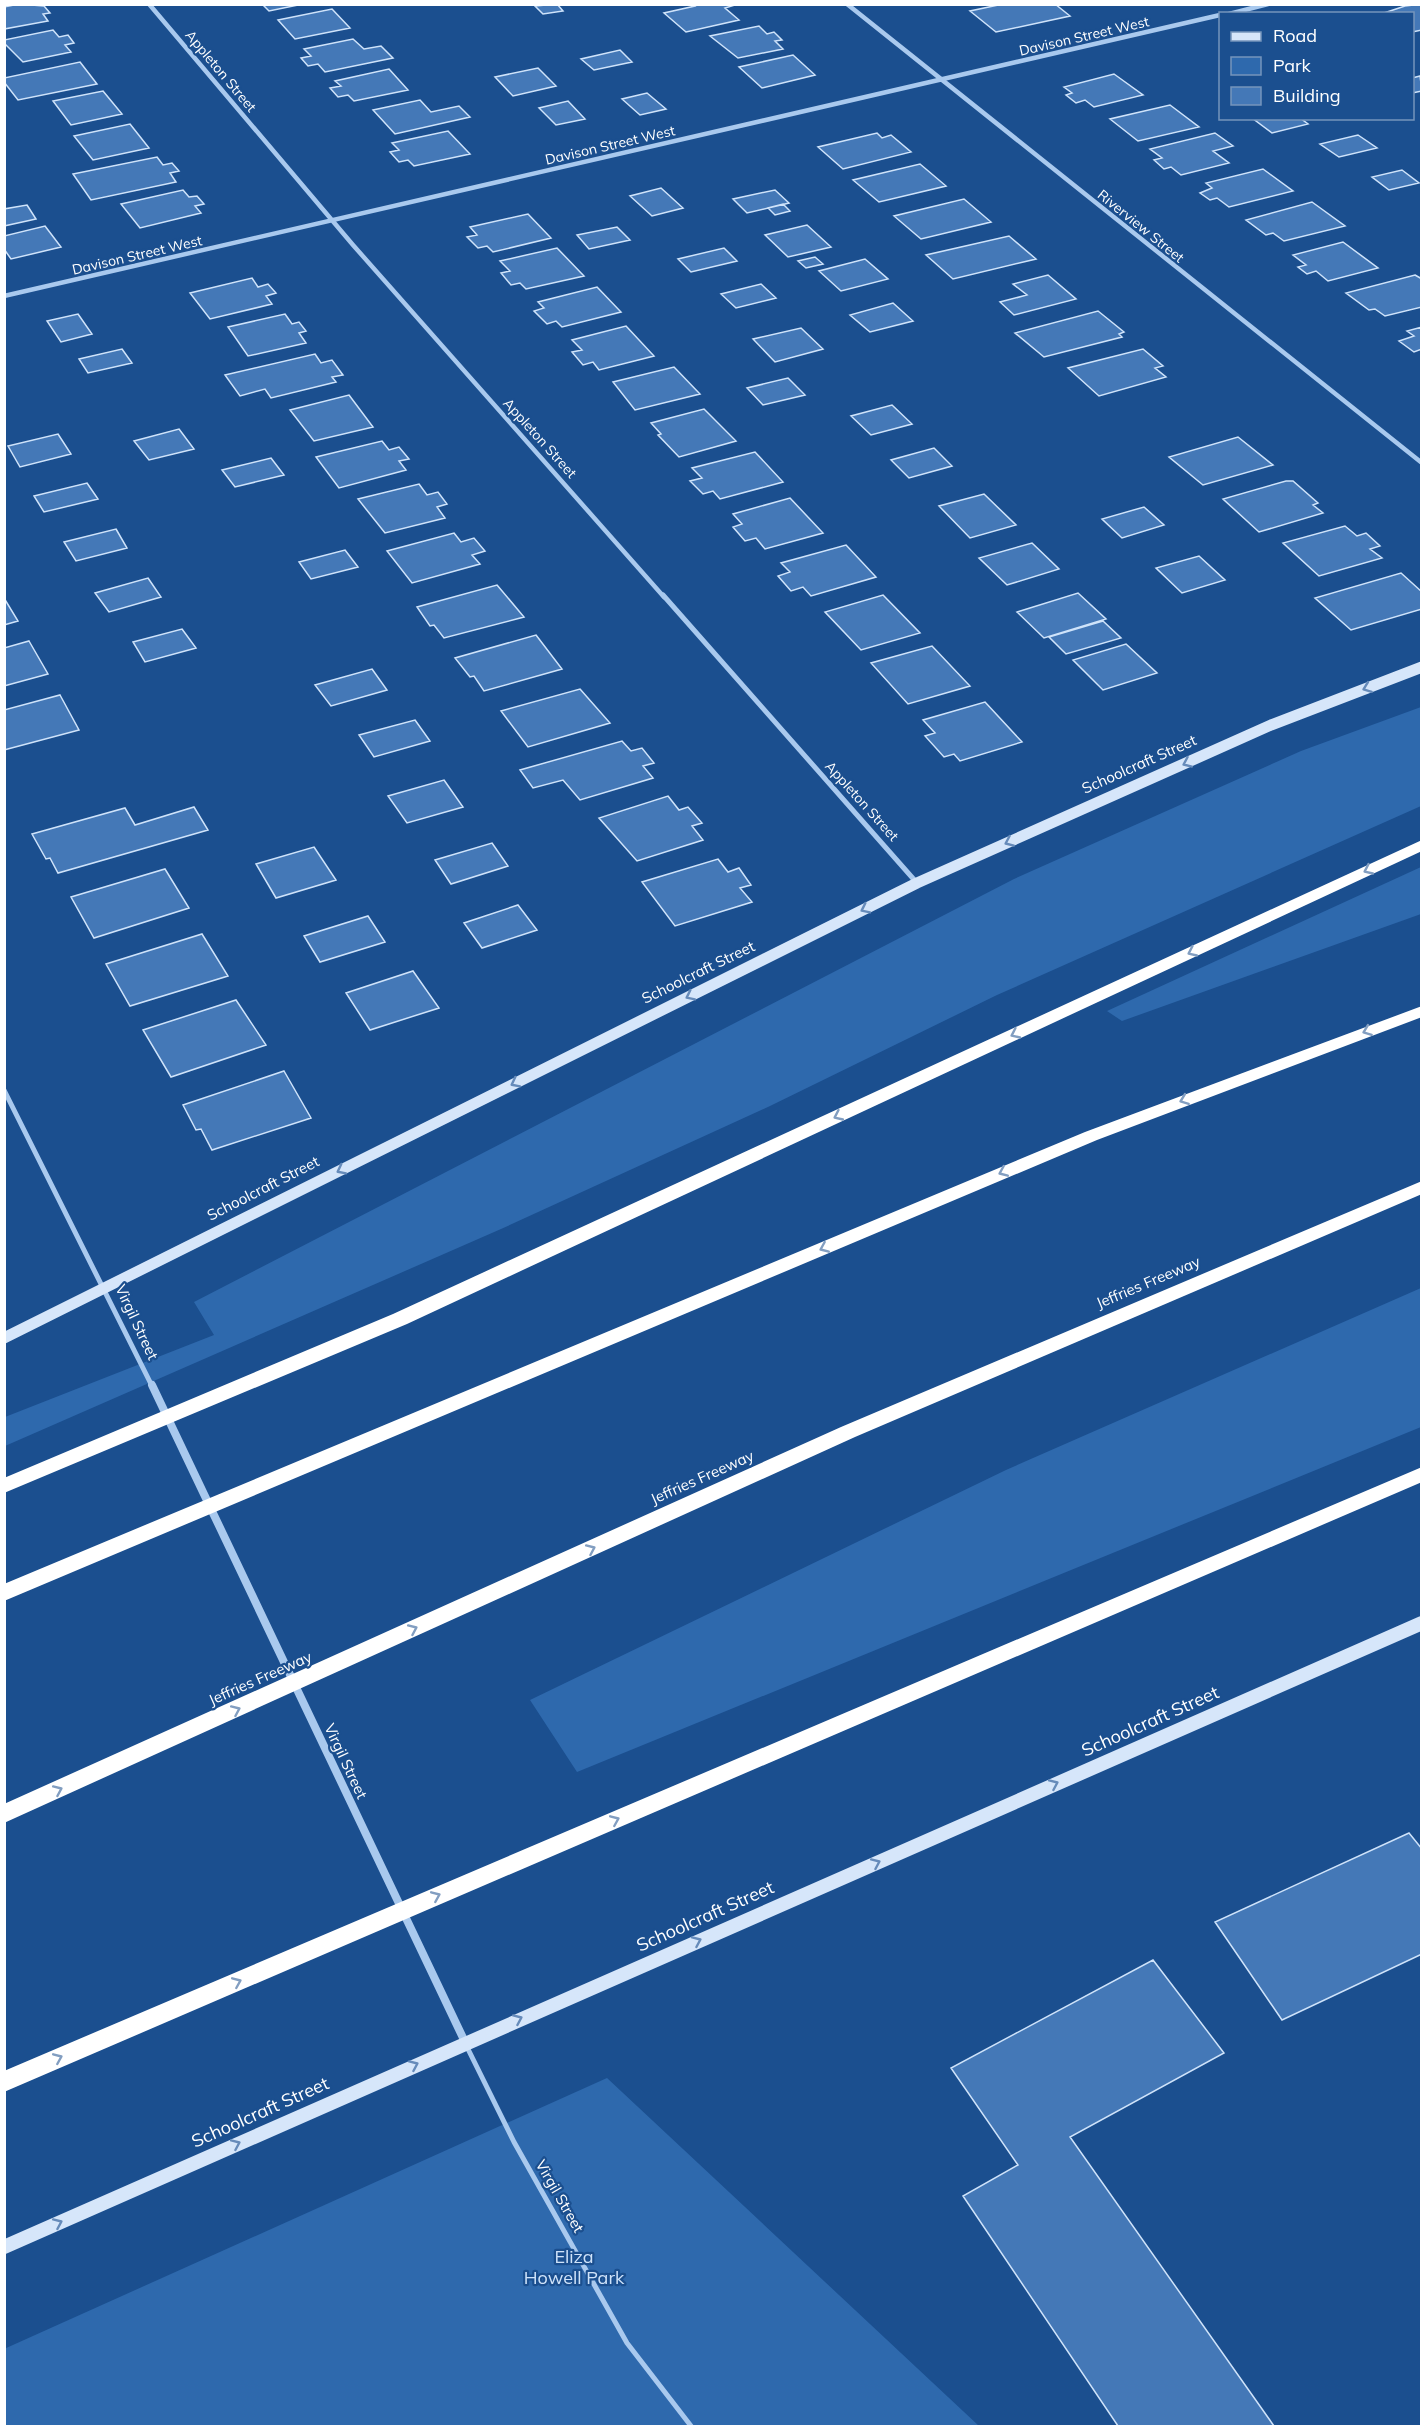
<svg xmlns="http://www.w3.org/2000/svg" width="1426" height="2431" font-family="Mulish,sans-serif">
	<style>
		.green { fill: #2e69ad }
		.building { fill: #4478b7; stroke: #cfe3fa; stroke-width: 1.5 }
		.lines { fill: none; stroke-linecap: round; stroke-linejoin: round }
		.lane { stroke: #a9c9ee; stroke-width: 5 }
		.street-far2 { stroke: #a9c9ee; stroke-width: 4.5 }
		.street-far1 { stroke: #a9c9ee; stroke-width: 5 }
		.street { stroke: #a9c9ee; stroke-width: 8 }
		.secondary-far1 { stroke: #d6e6fa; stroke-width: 11 }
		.secondary { stroke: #d6e6fa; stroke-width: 14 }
		.highway { fill: #fff; fill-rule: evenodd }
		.oneway { stroke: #668bba }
		.oneway2 { stroke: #829ec1 }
		.labels { text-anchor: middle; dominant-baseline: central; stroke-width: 4.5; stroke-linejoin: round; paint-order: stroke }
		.far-street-label { font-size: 14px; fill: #fff; stroke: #1b4f8f }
		.street-label { font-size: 15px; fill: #fff; stroke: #1b4f8f }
		.near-street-label { font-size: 18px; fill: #fff; stroke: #1b4f8f }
		.near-park-label { font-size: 18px; fill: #cfe3fa; stroke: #1b4f8f }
	</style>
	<rect width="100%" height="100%" fill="#1b4f8f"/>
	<path class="green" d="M1421 707V806L997 995 770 1106 501 1229 5 1446V1417L214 1335 194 1302 1014 879 1301 751Z
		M1421 867V914L1122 1021 1107 1011Z
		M1421 1288V1427L577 1772 530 1700 1006 1470Z
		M607 2078 979 2426H5L4 2349Z"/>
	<path class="building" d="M19 4 44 6 50 13 43 14 48 21 4 29V7Z
		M253 4H303L269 11 263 5Z
		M557 4 563 11 543 14 535 6Z
		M693 4H738L725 8 739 20 686 32 664 13 695 6Z
		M1003 4H1055L1070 16 996 32 970 11Z
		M1422 4V30L1412 32V14H1381L1405 6Z
		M332 9 350 28 295 39 278 20Z
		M759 26 767 34 774 32 782 40 775 41 783 49 738 58 710 36Z
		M53 30 59 37 68 35 74 43 65 45 71 52 23 62 4 43V40Z
		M353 39 364 49 381 46 393 58 325 72 318 64 308 66 301 58 311 56 304 49Z
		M620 50 632 62 594 70 581 59Z
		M793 55 815 75 762 88 739 67Z
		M80 62 97 84 18 100 4 82V78Z
		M538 68 556 86 513 96 495 77Z
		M389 69 408 90 354 101 348 95 338 97 330 88 341 86 335 81Z
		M1114 74 1143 95 1094 107 1085 100 1076 103 1066 95 1072 93 1064 87Z
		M1420 76 1422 91 1412 93V78Z
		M103 91 122 114 71 125 53 101Z
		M647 93 666 109 640 115 622 99Z
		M420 100 431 112 459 106 470 117 395 134 373 110Z
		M568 101 585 119 556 125 539 108Z
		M1170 105 1199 127 1138 141 1110 119Z
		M1252 118H1300L1308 124 1272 133Z
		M130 124 149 148 93 160 74 136Z
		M448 131 470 154 414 166 408 160 399 162 390 152 399 150 392 143Z
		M877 133 882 138 891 135 911 152 843 169 818 147Z
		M1215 133 1233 146 1213 151 1229 163 1181 175 1171 167 1164 169 1154 160 1162 158 1150 149Z
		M1358 135 1377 148 1339 157 1320 144Z
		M157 157 163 165 172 163 179 171 170 173 176 182 91 200 73 174Z
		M920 164 946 186 879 202 853 180Z
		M1263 169 1293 191 1229 207 1217 198 1210 200 1200 193 1212 188 1206 183Z
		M1402 170 1419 183 1389 190 1372 177Z
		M661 188 683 208 652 216 630 196Z
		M183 190 189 197 197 196 204 204 195 206 201 213 140 228 121 204Z
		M775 190 789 203 747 213 733 199Z
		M964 199 991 222 921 239 894 216Z
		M1312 202 1345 226 1284 241 1273 233 1266 235 1246 220Z
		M783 204 790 211 775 215 768 208Z
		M27 205 36 219 4 226V209Z
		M528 214 551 238 493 252 487 246 478 248 467 237 477 235 470 227Z
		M807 225 831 247 788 257 765 235Z
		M45 226 61 247 11 259 4 249V236Z
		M617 227 630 240 589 249 577 235Z
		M1009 236 1036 259 953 279 926 255Z
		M1343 242 1378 268 1328 281 1316 271 1307 274 1298 267 1306 265 1293 255Z
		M557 248 584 276 526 289 520 283 511 285 501 273 510 271 500 261Z
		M724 248 737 261 691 272 678 259Z
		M815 257 823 264 806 268 798 261Z
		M865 259 888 279 841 291 819 271Z
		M1048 275 1076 299 1014 315 1000 302 1027 295 1013 284Z
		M1415 275 1422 279V307L1385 316 1375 309 1369 310 1346 293Z
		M252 278 258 287 268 284 276 293 266 296 272 304 210 319 190 293Z
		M761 284 776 298 736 308 721 294Z
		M597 287 621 312 562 327 556 321 547 324 534 311 544 308 538 302Z
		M893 303 913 321 870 332 850 315Z
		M1098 311 1124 332 1119 334 1122 337 1044 357 1015 333Z
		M78 314 92 334 61 342 47 321Z
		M285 314 292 324 299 322 306 331 299 333 306 343 248 356 228 327Z
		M626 326 654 356 599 370 593 362 583 365 572 352 582 350 572 340Z
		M1422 327V349L1414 352 1399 341 1414 336 1407 331Z
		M801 328 823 349 775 362 753 339Z
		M122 349 132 363 88 373 79 359Z
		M1143 349 1163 366 1155 368 1166 377 1099 396 1068 368Z
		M315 354 321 363 332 360 343 375 332 377 336 382 271 398 265 389 240 396 225 375Z
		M674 367 700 394 635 410 613 382Z
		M788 378 805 395 763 405 747 388Z
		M349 395 373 427 314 441 290 410Z
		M892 405 912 424 871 435 851 416Z
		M704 409 736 441 679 457 658 435 661 434 651 423Z
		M179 429 194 449 149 460 134 441Z
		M58 434 71 454 20 467 8 446Z
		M1238 437 1273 465 1203 485 1169 457Z
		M382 441 389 450 399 447 409 459 399 461 406 470 339 488 316 457Z
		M934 448 952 466 909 478 891 460Z
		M755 452 783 482 720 499 713 491 703 494 690 481 702 478 692 468Z
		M271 458 284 475 235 487 222 470Z
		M1286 481H1293L1318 503 1313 505 1323 513 1259 532 1223 499Z
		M87 483 98 499 44 512 34 496Z
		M419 484 427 495 438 492 447 504 437 507 445 518 385 533 358 499Z
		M984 494 1016 525 970 538 939 506Z
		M790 498 823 533 765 549 756 538 745 541 733 527 742 524 733 514Z
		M1144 507 1164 525 1122 538 1102 519Z
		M1345 526 1357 536 1366 533 1380 546 1370 549 1382 558 1319 576 1283 543Z
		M116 529 127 548 76 561 64 542Z
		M454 533 461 542 474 538 485 551 472 555 480 564 412 583 387 551Z
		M1032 543 1059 569 1007 585 979 558Z
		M846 545 876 577 811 596 803 587 791 591 778 576 790 572 781 563Z
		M345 550 358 567 311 579 299 562Z
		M1199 556 1225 580 1182 593 1156 568Z
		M1401 573 1422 592V609L1351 630 1315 598Z
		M148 578 161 597 109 612 95 593Z
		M497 585 524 617 444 638 434 625 430 626 417 607Z
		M1078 593 1106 619 1044 638 1017 612Z
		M883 595 920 633 861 650 825 612Z
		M4 598 18 621 4 625Z
		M1103 621 1121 638 1066 654 1049 637Z
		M182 629 196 648 145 662 133 642Z
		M536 635 562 669 484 691 474 676 470 677 455 658Z
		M29 641 48 674 4 686V648Z
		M1126 644 1157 673 1103 690 1073 660Z
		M932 646 970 686 908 704 871 663Z
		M372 669 387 690 331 706 315 685Z
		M580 689 610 723 528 747 501 711Z
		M60 695 79 730 4 750V710Z
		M985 702 1022 742 960 761 954 754 944 757 925 736 935 733 923 720Z
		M415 720 430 741 374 757 359 735Z
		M622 741 631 751 642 748 654 763 643 766 653 778 580 800 563 780 533 788 520 770Z
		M444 780 463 807 407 823 388 796Z
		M668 796 679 810 688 807 702 823 692 826 703 840 637 861 599 818Z
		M194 807 208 830 58 873 50 858 46 859 32 834 125 808 135 825Z
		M492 843 508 866 451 884 435 860Z
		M314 847 336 880 276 898 256 864Z
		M718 859 728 872 739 868 751 885 740 888 752 902 675 926 642 882Z
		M165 869 189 908 94 938 71 897Z
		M518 905 537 930 482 948 464 923Z
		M368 916 385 942 320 962 304 936Z
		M202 934 228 976 130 1006 106 964Z
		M413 971 439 1008 370 1030 346 993Z
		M236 1000 266 1045 171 1077 143 1030Z
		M284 1071 311 1118 212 1150 201 1129 196 1130 183 1105Z
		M1409 1833 1422 1849V1954L1282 2020 1215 1922Z
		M1153 1960 1224 2053 1070 2137 1274 2426H1118L963 2196 1018 2165 951 2068Z"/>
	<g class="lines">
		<path class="lane" d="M466 2045 514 2142 627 2343 691 2426"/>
		<path class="street-far2" d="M149 4 353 245 664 597
			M847 4 1422 463
			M1229 14 1268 4
			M4 296 1220 15"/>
		<path class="street-far1" d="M663 595 917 883
			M4 1090 152 1386"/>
		<path class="street" d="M152 1385 465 2042"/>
		<path class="secondary-far1" d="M4 1338 917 883 1271 725 1422 667"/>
		<path class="secondary" d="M4 2247 1422 1623"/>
		<path class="highway" d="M1422 840V851L407 1324 4 1493V1478L393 1314Z
			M1422 1006V1017L1097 1140 4 1601V1584L1085 1132Z
			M1422 1181V1194L855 1437 4 1823V1804L841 1427Z
			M1422 1467V1482L4 2092V2071Z"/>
	</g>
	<defs><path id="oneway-chevron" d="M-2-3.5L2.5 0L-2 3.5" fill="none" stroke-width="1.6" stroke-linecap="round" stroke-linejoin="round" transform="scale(1.5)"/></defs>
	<g class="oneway">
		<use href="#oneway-chevron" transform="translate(1367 688) rotate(159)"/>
		<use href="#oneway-chevron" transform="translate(1187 763) rotate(156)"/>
		<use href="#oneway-chevron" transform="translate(1009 842) rotate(156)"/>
		<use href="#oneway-chevron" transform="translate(865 909) rotate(154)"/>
		<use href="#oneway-chevron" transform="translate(690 996) rotate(154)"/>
		<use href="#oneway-chevron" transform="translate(515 1083) rotate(153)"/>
		<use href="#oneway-chevron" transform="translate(341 1170) rotate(153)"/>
		<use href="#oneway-chevron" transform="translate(1054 1784) rotate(-24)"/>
		<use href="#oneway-chevron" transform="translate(876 1863) rotate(-24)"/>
		<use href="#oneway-chevron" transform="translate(697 1941) rotate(-24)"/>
		<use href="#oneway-chevron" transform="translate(518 2019) rotate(-24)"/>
		<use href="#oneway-chevron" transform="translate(414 2065) rotate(-24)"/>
		<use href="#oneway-chevron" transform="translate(236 2144) rotate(-24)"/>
		<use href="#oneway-chevron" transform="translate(58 2223) rotate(-24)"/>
	</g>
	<g class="oneway2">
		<use href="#oneway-chevron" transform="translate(1368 870) rotate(155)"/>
		<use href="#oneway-chevron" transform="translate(1192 952) rotate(155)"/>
		<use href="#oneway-chevron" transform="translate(1367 1031) rotate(159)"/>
		<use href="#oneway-chevron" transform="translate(1015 1034) rotate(155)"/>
		<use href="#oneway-chevron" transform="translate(1184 1100) rotate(159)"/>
		<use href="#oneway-chevron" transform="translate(838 1116) rotate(155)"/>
		<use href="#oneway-chevron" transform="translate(1003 1172) rotate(157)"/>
		<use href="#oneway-chevron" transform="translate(824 1248) rotate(157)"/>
		<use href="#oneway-chevron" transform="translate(591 1549) rotate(-24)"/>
		<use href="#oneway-chevron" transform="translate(413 1629) rotate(-24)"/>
		<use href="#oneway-chevron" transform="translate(236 1710) rotate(-24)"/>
		<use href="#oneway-chevron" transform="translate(58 1790) rotate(-24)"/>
		<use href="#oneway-chevron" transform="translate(615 1820) rotate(-23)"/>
		<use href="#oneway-chevron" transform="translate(436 1896) rotate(-23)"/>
		<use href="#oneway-chevron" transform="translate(237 1982) rotate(-23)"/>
		<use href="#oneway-chevron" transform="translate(58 2058) rotate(-23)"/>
	</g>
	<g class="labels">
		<g class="far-street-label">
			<text transform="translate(1084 36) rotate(-13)">Davison Street West</text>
			<text transform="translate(221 71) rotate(50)">Appleton Street</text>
			<text transform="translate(610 145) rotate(-13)">Davison Street West</text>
			<text transform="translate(1141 226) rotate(39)">Riverview Street</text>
			<text transform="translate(137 255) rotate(-13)">Davison Street West</text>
			<text transform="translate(540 438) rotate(48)">Appleton Street</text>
			<text transform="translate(862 801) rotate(48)">Appleton Street</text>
		</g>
		<g class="street-label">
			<text transform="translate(1139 764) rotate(-24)">Schoolcraft Street</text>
			<text transform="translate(698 972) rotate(-26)">Schoolcraft Street</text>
			<text transform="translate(263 1188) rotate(-27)">Schoolcraft Street</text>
			<text transform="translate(1148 1282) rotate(-23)">Jeffries Freeway</text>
			<text transform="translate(137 1322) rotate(65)">Virgil Street</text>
			<text transform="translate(702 1477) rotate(-24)">Jeffries Freeway</text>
			<text transform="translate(260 1678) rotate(-24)">Jeffries Freeway</text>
			<text transform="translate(346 1761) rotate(65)">Virgil Street</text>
			<text transform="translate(560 2196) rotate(60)">Virgil Street</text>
		</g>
		<g class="near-street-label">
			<text transform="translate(1150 1721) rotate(-24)">Schoolcraft Street</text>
			<text transform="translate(705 1916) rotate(-24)">Schoolcraft Street</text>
			<text transform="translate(260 2112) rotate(-24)">Schoolcraft Street</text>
		</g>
		<g class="near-park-label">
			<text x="574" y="2256">Eliza<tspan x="574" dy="21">Howell Park</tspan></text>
		</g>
	</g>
	<rect width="1426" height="2431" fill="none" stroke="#ffffff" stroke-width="12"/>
	<rect x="1219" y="12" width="195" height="108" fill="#1b4f8f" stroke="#7695bc" stroke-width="1.5"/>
	<rect x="1231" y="32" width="30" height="9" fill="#d6e6fa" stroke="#7695bc" stroke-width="1.5"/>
	<text x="1273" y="42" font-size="18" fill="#ffffff">Road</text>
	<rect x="1231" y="57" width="30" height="18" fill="#2e69ad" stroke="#7695bc" stroke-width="1.5"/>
	<text x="1273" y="72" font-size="18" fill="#ffffff">Park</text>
	<rect x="1231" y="87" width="30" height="18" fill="#4478b7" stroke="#7695bc" stroke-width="1.5"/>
	<text x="1273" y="102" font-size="18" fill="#ffffff">Building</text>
</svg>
